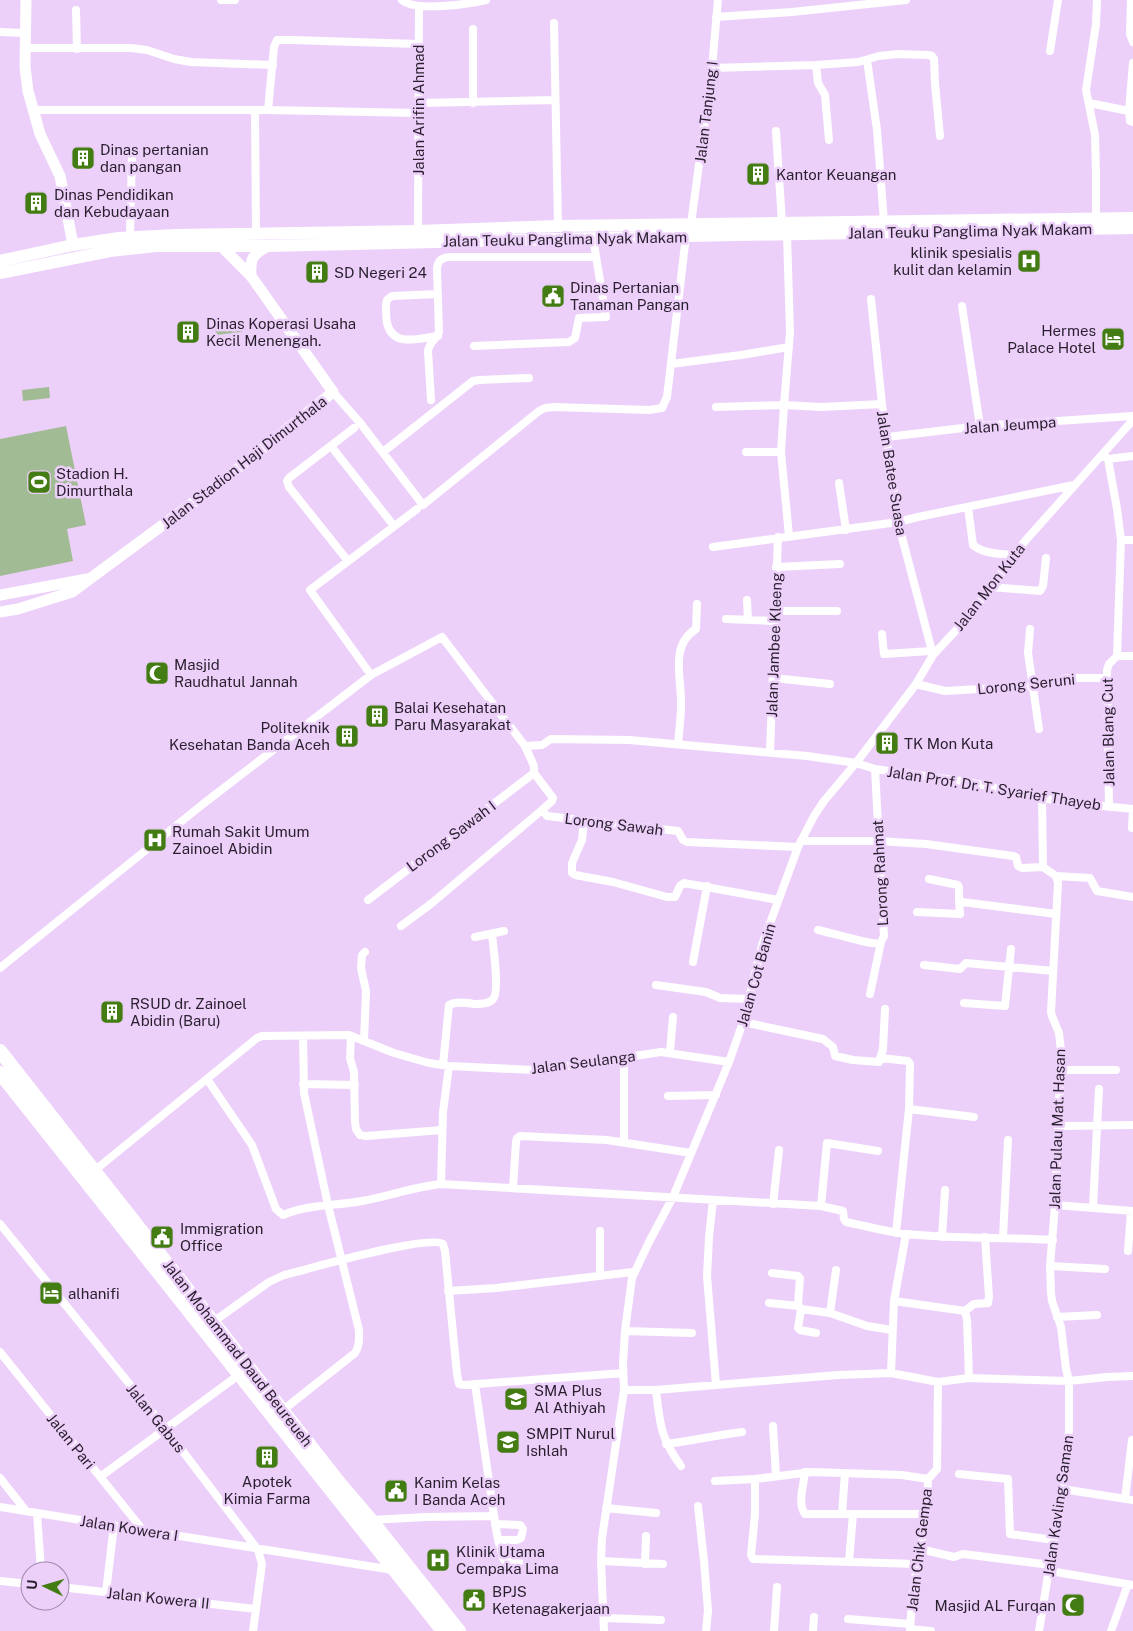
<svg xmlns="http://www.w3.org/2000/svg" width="1133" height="1631" font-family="'Public Sans',sans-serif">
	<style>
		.green { fill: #a1bb94 }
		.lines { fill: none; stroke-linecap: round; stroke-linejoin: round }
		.street { stroke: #fff; stroke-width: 8 }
		.secondary { stroke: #fff; stroke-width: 11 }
		.primary { stroke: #fff; stroke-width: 12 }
		.highway { stroke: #fff; stroke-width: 14 }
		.labels { text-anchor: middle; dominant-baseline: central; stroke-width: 5; stroke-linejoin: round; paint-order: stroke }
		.street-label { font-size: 15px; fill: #291f2e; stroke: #edd0fa }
		.poi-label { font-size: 15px; fill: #291f2e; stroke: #edd0fa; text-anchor: start }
	</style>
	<rect width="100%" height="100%" fill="#edd0fa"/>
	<path class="green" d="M241 321 242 332 216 335 215 324Z
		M49 387 50 398 23 401 22 390Z
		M66 426 86 525 67 529 73 561 0 576V439Z"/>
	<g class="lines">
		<path class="street" d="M221 0H235
			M402 0C414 12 469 4 486 0
			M1131 0 1130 34 1133 42
			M76 10 77 49
			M716 17 792 12 906 0
			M554 23 558 226
			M473 29V103
			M0 32 25 33
			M25 48H131L147 50 174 59 191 62 273 65
			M1050 51 1058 0
			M867 60 877 130 884 222
			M816 65 818 83 825 95 829 140
			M712 68 816 65 858 62 879 56 898 54 928 55 932 56 934 59 935 84 940 136
			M419 103 554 100
			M1089 103 1129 111 1130 121 1133 122
			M32 110H268L418 113
			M268 110 274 47 277 40H292L418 44
			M255 111 256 234
			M1129 111 1133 63
			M776 131 782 223
			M1096 221V173L1095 135 1086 90 1096 24 1097 0
			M691 224 712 68 718 0
			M418 231 419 7
			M787 234 790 332 784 405 821 407 882 404
			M130 237 132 153
			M871 299 882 404 898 522 933 655
			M962 306 980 426
			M438 336C419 338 393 348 387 323 386 316 385 307 387 300L392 296 438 294
			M474 346 569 342 575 338 579 318 606 317 593 238
			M671 364 741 355 789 347
			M333 392 361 424 423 505 539 411 545 408 554 407 649 410 662 408 667 397 686 236
			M431 400 428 351C429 342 436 340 439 332L437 269C438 260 441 258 450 257H596
			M716 407 784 405 781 452 789 536
			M887 437 980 426 1133 416
			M331 446 394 526
			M383 452 473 381 479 380 529 378
			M746 452H781
			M1104 456 1108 459 1133 456
			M1108 459 1117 509 1121 540 1117 656 1109 664 1107 670 1109 807
			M839 483 846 530
			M968 507 973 545C983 554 1002 554 1015 555
			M1121 540H1133
			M713 547 898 522 918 517 1074 485
			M348 561 289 487 287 481 289 478 354 428
			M776 567 840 564
			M991 587 1040 591 1043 586 1046 558
			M747 600 748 620
			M774 611H837
			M726 619 774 621
			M1030 629 1028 653 1039 729
			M882 634 884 654 931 651
			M1117 656H1133
			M371 675 310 590 417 509
			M774 678 830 684
			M916 684 945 691 1033 686 1069 678H1107
			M678 744C679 731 681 718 681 705 682 679 669 646 696 629L697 604
			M525 746 542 745 551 739 629 740 807 756 856 763 875 769 968 782 1063 802 1133 809
			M770 752 778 537
			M1042 798 1043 867 1056 876 1090 878 1097 891 1133 897
			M584 820 582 840 572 863V873L575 875 613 882 667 897H675L680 886 684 883 778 900
			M1132 828 1133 809
			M801 841H878L926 844 1013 856 1016 857 1018 866 1022 868 1043 867
			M929 879 958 885 959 888V899L962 902 1056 914
			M368 900 534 773
			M917 912 960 914 959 899
			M401 926 432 903 542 810
			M818 930C829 932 874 946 880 943 882 941 883 938 884 936L875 769
			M475 937 504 931
			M693 962 707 886
			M924 965 960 969 966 963 1053 971
			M0 968 203 804 371 675 442 637 525 746 534 766V773L553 798 552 801 542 810 547 816 678 831 683 840 687 842 798 847
			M656 985 706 992 720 998 749 999
			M870 994 881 942
			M964 1003 1005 1006 1011 949
			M743 1022 823 1039 833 1047 835 1056 853 1060 879 1062 883 1049 885 1009
			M351 1036 350 1058 354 1072 355 1122 356 1129 360 1135 366 1136 442 1130
			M364 1041 366 991 361 968 362 955 365 952
			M670 1052 673 1017
			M881 1058 908 1061 910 1064 909 1109
			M443 1065 449 1005C456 1001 467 1003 475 1004 481 1004 489 1004 493 999 500 992 493 946 492 934
			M1061 1070H1116
			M207 1079 252 1145 276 1209 283 1215C308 1204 336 1206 362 1201 389 1196 414 1187 441 1184L821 1206 843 1211 844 1219 846 1222C866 1226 886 1232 907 1234 955 1239 1004 1237 1053 1240
			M303 1084 355 1085
			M668 1096 716 1095
			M1058 1126 1133 1125
			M624 1143V1058
			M94 1171 257 1038 262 1036 349 1035 394 1053 429 1063 449 1066 534 1070 547 1069 661 1052 729 1062
			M441 1184 443 1112 449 1066
			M513 1188 516 1142 517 1138 520 1136 607 1140 691 1153
			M713 1200 709 1237 707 1276 716 1385
			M773 1204 779 1150
			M1055 1205 1133 1211
			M821 1206 827 1143 878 1151
			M1093 1207 1099 1089
			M0 1224 165 1428 258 1550 262 1564 253 1631
			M600 1231V1276
			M896 1233 909 1109 974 1117
			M942 1237 945 1190
			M1003 1237 1008 1140
			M1128 1251 1131 1211
			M1050 1266 1105 1269
			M772 1273 798 1276 800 1278 798 1304 801 1309 830 1313 867 1326 892 1330
			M448 1291 496 1288 633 1272
			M894 1301 965 1311 967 1320 969 1378
			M769 1303 799 1306
			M801 1309 798 1328 800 1330 816 1333
			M965 1311 974 1304 988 1303 989 1297 985 1237
			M830 1313 836 1270
			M1057 1317 1097 1315
			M213 1322 269 1282 284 1275C309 1269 428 1234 443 1244L445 1251 457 1374 459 1384 464 1385 623 1373
			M625 1331 692 1333
			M0 1352 142 1529
			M891 1373 894 1301 906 1234
			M475 1384 494 1516 498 1540H517L521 1538 523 1529 520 1525 495 1524
			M624 1390H656L838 1375 891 1373 938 1382 969 1378 1069 1381 1107 1377 1133 1376
			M656 1390C660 1424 660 1437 681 1466
			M283 1410 355 1353C360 1345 359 1339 359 1330L328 1205 304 1093 303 1036
			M773 1426 776 1476
			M666 1444C692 1441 716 1435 742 1432
			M805 1472C804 1484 797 1504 805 1514H927
			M959 1474 1008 1479 1010 1534 1054 1540
			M100 1477 240 1374
			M0 1478 26 1511
			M755 1479V1514L751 1555 753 1559 917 1564
			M715 1481 755 1479 812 1472 902 1475 928 1479
			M1062 1489 1133 1500
			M1125 1499 1132 1440
			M698 1506 704 1561 708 1611 706 1631
			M0 1507C131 1528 262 1550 393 1570
			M606 1508 656 1513
			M37 1513 41 1571
			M842 1514 845 1473
			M371 1520 426 1517 494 1516
			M498 1540 503 1558 505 1562H519
			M920 1549 954 1557 963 1554 1051 1565
			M601 1561 663 1564
			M849 1562 853 1514
			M645 1564 646 1536
			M1050 1571 1133 1585
			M0 1581 30 1584
			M60 1587 256 1609
			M106 1592 114 1525
			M604 1618 661 1620
			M848 1619 910 1624
			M910 1629 931 1631
			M604 1631 601 1561 602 1538 624 1390 623 1364 625 1331 632 1278 649 1242 673 1197 729 1062 743 1022 762 945 798 847 814 816 824 801 856 763 916 684 933 655 971 614 1025 541 1133 420
			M774 1631 777 1587
			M813 1631 814 1617
			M910 1631 912 1600 917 1564 927 1514 928 1479 937 1469 938 1382
			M1039 1631 1062 1489 1069 1430V1381L1066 1369 1061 1327 1052 1301 1051 1293 1050 1266 1055 1205 1061 1051 1059 1033 1052 1016 1051 1012 1058 883 1056 876
			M1111 1631 1128 1584"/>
		<path class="secondary" d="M26 0 25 67 28 91 40 134 60 176 73 245
			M251 276C250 258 252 255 268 246
			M0 595 87 579
			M0 612 18 609 72 592 221 482 333 392 251 276 221 246"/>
		<path class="primary" d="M0 261 73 245 119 238 175 235 418 231 558 226 1133 218
			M0 273 110 251 156 246H268L686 236 1133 228"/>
		<path class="highway" d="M0 1051 341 1485 371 1520 459 1631
			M0 1073 443 1631"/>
	</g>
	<defs>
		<g id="building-square" transform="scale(1.25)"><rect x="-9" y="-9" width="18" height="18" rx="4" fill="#447c14" stroke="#edd0fa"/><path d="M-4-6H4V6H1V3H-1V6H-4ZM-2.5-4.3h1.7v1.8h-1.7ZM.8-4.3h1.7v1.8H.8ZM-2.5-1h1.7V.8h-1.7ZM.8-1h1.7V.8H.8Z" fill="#fff"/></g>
		<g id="hospital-square" transform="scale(1.25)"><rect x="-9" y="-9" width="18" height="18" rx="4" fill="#447c14" stroke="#edd0fa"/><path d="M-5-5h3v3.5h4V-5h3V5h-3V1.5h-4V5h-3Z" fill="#fff"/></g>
		<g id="civic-square" transform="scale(1.25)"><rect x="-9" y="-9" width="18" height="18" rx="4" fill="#447c14" stroke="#edd0fa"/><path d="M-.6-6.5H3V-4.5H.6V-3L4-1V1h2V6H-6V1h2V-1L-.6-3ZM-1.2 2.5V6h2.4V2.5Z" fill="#fff"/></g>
		<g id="hotel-square" transform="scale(1.25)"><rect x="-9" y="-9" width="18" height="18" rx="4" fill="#447c14" stroke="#edd0fa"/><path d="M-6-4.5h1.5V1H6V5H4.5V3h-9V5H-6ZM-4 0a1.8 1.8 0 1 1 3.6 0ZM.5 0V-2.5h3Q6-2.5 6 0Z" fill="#fff"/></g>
		<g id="stadium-square" transform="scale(1.25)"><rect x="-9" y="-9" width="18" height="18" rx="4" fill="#447c14" stroke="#edd0fa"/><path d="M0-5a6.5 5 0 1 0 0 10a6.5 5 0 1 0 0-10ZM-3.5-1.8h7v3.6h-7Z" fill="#fff"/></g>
		<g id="mosque-square" transform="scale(1.25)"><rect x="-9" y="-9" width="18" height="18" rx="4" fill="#447c14" stroke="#edd0fa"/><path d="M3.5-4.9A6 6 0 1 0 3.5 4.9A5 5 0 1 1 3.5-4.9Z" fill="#fff"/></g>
		<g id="school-square" transform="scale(1.25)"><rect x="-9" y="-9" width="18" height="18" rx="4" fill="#447c14" stroke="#edd0fa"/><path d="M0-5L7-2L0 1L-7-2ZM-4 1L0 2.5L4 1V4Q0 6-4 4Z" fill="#fff"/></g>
	</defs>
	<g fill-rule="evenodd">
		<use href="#building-square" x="83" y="158"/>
		<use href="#building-square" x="758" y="174"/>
		<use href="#building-square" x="36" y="203"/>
		<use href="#hospital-square" x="1029" y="261"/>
		<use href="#building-square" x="317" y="272"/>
		<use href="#civic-square" x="553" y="296"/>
		<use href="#building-square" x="188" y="332"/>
		<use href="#hotel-square" x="1113" y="339"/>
		<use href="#stadium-square" x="39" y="482"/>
		<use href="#mosque-square" x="157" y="673"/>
		<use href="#building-square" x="377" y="716"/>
		<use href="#building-square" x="347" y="736"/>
		<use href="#building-square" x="887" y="743"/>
		<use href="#hospital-square" x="155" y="840"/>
		<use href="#building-square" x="112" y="1012"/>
		<use href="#civic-square" x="162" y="1237"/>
		<use href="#hotel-square" x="51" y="1293"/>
		<use href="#school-square" x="516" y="1399"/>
		<use href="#school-square" x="508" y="1442"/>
		<use href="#building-square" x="267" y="1457"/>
		<use href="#civic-square" x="396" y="1491"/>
		<use href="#hospital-square" x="438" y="1560"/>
		<use href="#civic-square" x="474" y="1600"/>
		<use href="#mosque-square" x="1073" y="1605"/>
	</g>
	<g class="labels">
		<g class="street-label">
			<text transform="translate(418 110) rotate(-90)">Jalan Arifin Ahmad</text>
			<text transform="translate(706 112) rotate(-83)">Jalan Tanjung I</text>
			<text transform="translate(970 231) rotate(-1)">Jalan Teuku Panglima Nyak Makam</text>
			<text transform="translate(565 239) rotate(-1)">Jalan Teuku Panglima Nyak Makam</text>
			<text transform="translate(1010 425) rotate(-4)">Jalan Jeumpa</text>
			<text transform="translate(244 462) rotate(-38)">Jalan Stadion Haji Dimurthala</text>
			<text transform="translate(892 473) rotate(81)">Jalan Batee Suasa</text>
			<text transform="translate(989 587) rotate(-52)">Jalan Mon Kuta</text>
			<text transform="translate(774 645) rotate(-88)">Jalan Jambee Kleeng</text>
			<text transform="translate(1026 684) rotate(-6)">Lorong Seruni</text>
			<text transform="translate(1108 732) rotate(-91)">Jalan Blang Cut</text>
			<text transform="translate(994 788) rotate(9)">Jalan Prof. Dr. T. Syarief Thayeb</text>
			<text transform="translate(614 824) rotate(7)">Lorong Sawah</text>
			<text transform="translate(451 836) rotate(-37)">Lorong Sawah I</text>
			<text transform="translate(880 873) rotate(-93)">Lorong Rahmat</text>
			<text transform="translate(756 975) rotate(-74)">Jalan Cot Banin</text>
			<text transform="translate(583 1062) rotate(-7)">Jalan Seulanga</text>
			<text transform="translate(1057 1129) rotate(-88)">Jalan Pulau Mat. Hasan</text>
			<text transform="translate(238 1353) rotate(52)">Jalan Mohammad Daud Beureueh</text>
			<text transform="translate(156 1418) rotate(51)">Jalan Gabus</text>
			<text transform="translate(71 1441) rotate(51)">Jalan Pari</text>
			<text transform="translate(1058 1506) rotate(-82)">Jalan Kavling Saman</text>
			<text transform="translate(129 1528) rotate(9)">Jalan Kowera I</text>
			<text transform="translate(919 1550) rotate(-83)">Jalan Chik Gempa</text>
			<text transform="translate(158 1598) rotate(6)">Jalan Kowera II</text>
		</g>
		<g class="poi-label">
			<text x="100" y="149">Dinas pertanian<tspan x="100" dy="17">dan pangan</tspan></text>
			<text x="776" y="174">Kantor Keuangan</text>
			<text x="54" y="194">Dinas Pendidikan<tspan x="54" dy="17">dan Kebudayaan</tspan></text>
			<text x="1012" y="252" text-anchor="end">klinik spesialis<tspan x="1012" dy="17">kulit dan kelamin</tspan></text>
			<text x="334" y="272">SD Negeri 24</text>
			<text x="570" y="287">Dinas Pertanian<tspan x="570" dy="17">Tanaman Pangan</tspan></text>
			<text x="206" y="323">Dinas Koperasi Usaha<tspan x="206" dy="17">Kecil Menengah.</tspan></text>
			<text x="1096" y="330" text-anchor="end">Hermes<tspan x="1096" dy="17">Palace Hotel</tspan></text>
			<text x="56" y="473">Stadion H.<tspan x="56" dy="17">Dimurthala</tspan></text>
			<text x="174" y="664">Masjid<tspan x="174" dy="17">Raudhatul Jannah</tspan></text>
			<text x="394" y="707">Balai Kesehatan<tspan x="394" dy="17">Paru Masyarakat</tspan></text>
			<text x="330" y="727" text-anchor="end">Politeknik<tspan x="330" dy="17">Kesehatan Banda Aceh</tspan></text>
			<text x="904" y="743">TK Mon Kuta</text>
			<text x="172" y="831">Rumah Sakit Umum<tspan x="172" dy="17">Zainoel Abidin</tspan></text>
			<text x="130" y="1003">RSUD dr. Zainoel<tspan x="130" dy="17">Abidin (Baru)</tspan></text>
			<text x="180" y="1228">Immigration<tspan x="180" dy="17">Office</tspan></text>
			<text x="68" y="1293">alhanifi</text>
			<text x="534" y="1390">SMA Plus<tspan x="534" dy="17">Al Athiyah</tspan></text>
			<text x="526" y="1433">SMPIT Nurul<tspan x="526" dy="17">Ishlah</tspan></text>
			<text x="267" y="1481" text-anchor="middle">Apotek<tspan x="267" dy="17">Kimia Farma</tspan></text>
			<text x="414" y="1482">Kanim Kelas<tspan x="414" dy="17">I Banda Aceh</tspan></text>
			<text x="456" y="1551">Klinik Utama<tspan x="456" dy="17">Cempaka Lima</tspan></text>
			<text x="492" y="1591">BPJS<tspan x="492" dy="17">Ketenagakerjaan</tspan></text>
			<text x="1056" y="1605" text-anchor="end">Masjid AL Furqan</text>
		</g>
	</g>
	<g transform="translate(45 1586) rotate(275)"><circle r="24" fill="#edd0fa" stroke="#9f89a8"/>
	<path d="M0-4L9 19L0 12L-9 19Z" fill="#447c14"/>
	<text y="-8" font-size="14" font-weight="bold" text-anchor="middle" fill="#291f2e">U</text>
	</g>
</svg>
